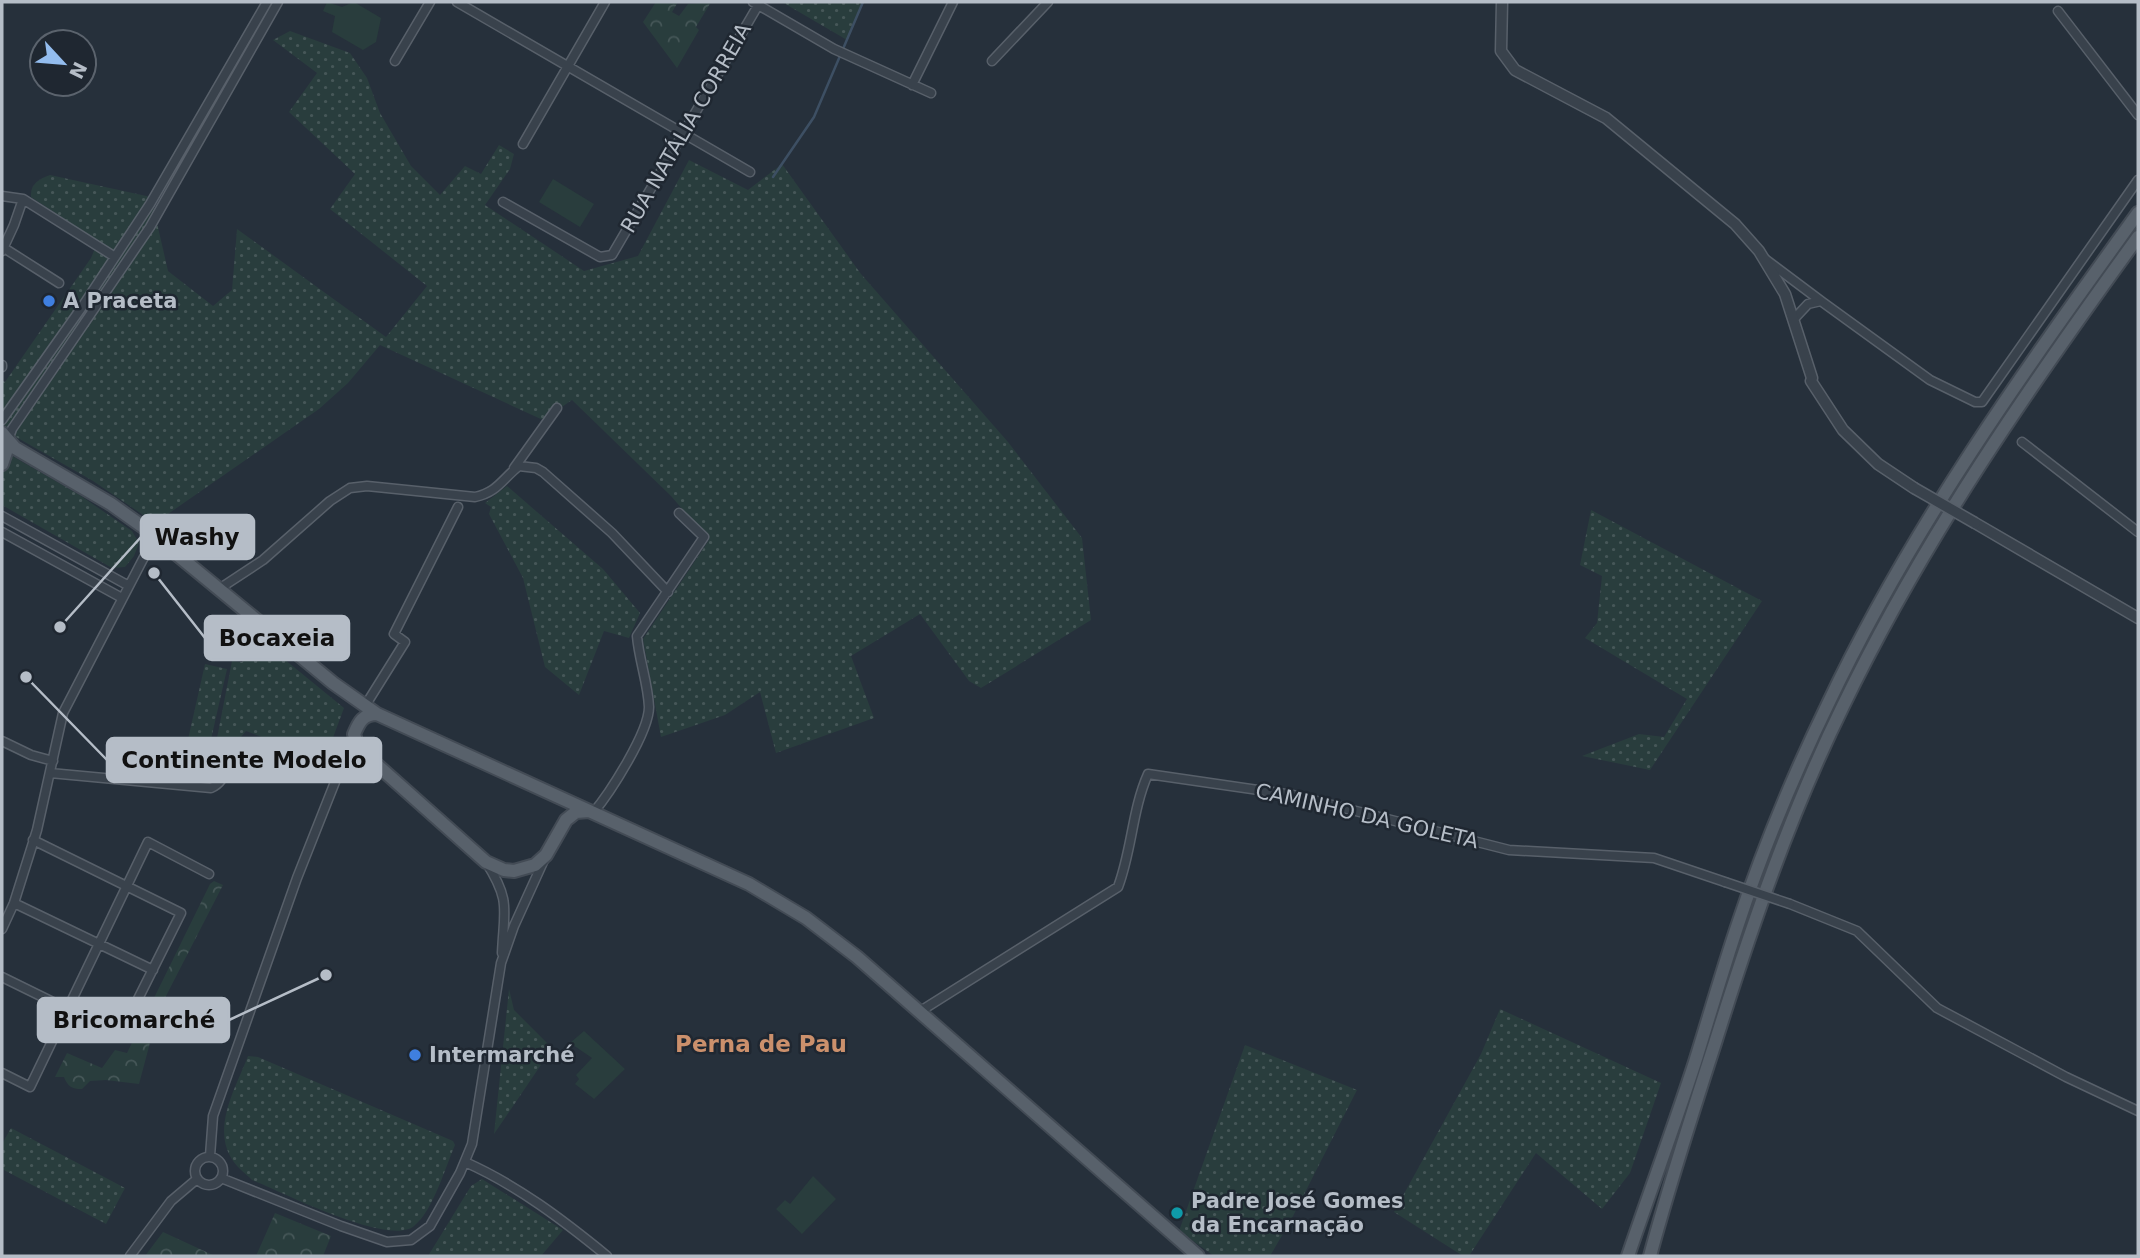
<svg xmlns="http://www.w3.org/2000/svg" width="2140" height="1258" font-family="'DejaVu Sans',sans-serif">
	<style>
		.grass { fill: url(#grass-dots) }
		.park { fill: url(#park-crowns) }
		.garden { fill: #293d3d }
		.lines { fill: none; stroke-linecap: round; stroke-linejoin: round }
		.stream { stroke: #3d4f63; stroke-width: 2.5 }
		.minor-casing { stroke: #58606a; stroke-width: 11 }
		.tertiary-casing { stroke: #58606a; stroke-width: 13 }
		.primary-casing { stroke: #434b55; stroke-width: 16 }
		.minor { stroke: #39424c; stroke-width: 8 }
		.tertiary { stroke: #39424c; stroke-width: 10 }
		.primary { stroke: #58616b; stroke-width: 12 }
		.minor-bridge-casing { stroke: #58606a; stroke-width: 11; stroke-linecap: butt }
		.tertiary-bridge-casing { stroke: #58606a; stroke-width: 13; stroke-linecap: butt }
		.minor-bridge { stroke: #39424c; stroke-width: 8 }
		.tertiary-bridge { stroke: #39424c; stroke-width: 10 }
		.shop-dot { fill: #3f7fe0; stroke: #1f2731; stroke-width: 2.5 }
		.culture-dot { fill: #0f9aa8; stroke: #1f2731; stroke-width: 2.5 }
		.labels { text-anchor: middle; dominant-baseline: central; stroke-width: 5; stroke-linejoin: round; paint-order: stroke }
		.street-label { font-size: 21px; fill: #b5bdc7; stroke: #1f2731 }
		.poi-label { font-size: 21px; font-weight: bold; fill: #b5bdc7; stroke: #1f2731; text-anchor: start }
		.neighbourhood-label { font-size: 23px; font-weight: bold; fill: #cb906c; stroke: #1f2731 }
		.leader { fill: none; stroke: #b5bdc7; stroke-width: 2.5 }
		.callout-dot { fill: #b5bdc7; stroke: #1f2731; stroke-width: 2.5 }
		.callout { fill: #b5bdc7; stroke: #b5bdc7; stroke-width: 2.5 }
		.callout-label { font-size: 23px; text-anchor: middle; font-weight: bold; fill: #111 }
	</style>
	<defs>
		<pattern id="grass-dots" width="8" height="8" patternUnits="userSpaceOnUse" patternTransform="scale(1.75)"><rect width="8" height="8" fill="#293d3d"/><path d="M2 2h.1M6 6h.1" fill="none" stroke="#465758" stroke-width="1.8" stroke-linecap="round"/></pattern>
		<pattern id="park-crowns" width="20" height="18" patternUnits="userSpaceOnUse" patternTransform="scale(1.75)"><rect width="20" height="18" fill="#293d3d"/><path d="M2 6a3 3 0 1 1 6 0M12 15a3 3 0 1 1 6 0" fill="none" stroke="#465758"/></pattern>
	</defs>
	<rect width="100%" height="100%" fill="#26303b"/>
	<path class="grass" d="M782 2H863L847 40Z
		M290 31 350 53 367 78 380 113 411 166 440 195 465 166 481 174 499 145 514 154 510 169 485 205 584 271 638 256 689 160 748 190 782 164 861 274 1008 442 1082 538 1091 620 981 688 969 681 920 614 851 656 874 718 776 753 760 692 725 715 661 737 643 639 709 540 671 496 572 400 543 420 380 345 348 383 319 409 155 523 93 481 2 429V380L5 382 91 258 98 241 31 197C30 184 39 179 50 175L151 197 168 271 213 306 232 290 237 229 386 337 427 286 330 209 355 174 289 112 317 73 273 40Z
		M7 453 78 494 132 531 139 543 134 556 125 567 112 568 2 505V464Z
		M507 486 603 569 640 613 629 638 604 631 579 695 545 667 523 578 489 514 491 507 485 503Z
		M1591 510 1762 601 1650 770 1582 756 1639 734 1664 737 1687 699 1585 638 1597 623 1602 576 1580 565Z
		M262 641 344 708 325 759 321 760 246 731 236 743 230 745 217 738 232 661 242 662Z
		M205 664 227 669 204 770 182 766Z
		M509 989 514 1010 548 1044 549 1053 494 1134Z
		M1500 1009 1661 1083 1630 1173 1602 1209 1536 1153 1469 1256H1463L1394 1212 1481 1054Z
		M1245 1045 1357 1090 1291 1220 1270 1256H1214L1179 1231Z
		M248 1056 258 1057 453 1141 455 1145C445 1168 433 1211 414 1226 389 1247 282 1192 252 1180 245 1173 235 1166 230 1156 213 1125 237 1085 248 1056Z
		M11 1128 125 1188 106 1224 2 1169V1144Z
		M482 1179 563 1230 541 1256H428L471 1186Z"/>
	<path class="park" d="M656 2H678L672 12 679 16 688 4 711 2 696 27 699 30 677 68 643 22Z
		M214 881 223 885 166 996 151 1039 139 1084 106 1080 90 1081 82 1089C72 1089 68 1087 64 1077H55L67 1053 102 1068 115 1050 127 1053 210 884Z
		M275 1213 331 1236 323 1256H256Z
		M163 1232 215 1256H145Z"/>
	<path class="garden" d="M327 2 342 7 354 2 381 18 376 42 363 50 332 32 335 16 323 11Z
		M553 179 594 204 580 227 539 202Z
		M584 1031 625 1069 594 1099 575 1084 579 1079 576 1075 592 1058 570 1043Z
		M813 1176 836 1199 802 1234 776 1209 785 1200 790 1204Z"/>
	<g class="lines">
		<path class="stream" d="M773 177 814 117 863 2"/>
		<g class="minor-casing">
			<path id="minor" d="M457 2 750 172
				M753 2 834 49 931 93
				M2058 11 2138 115
				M395 61 430 2
				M992 61 1048 2
				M912 85 953 2
				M523 144 605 2
				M2 196 23 199 115 257
				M503 202 600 257 612 255 760 2
				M4 248 59 283
				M2 251 14 225 23 199
				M1765 259 1821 301
				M1793 320 1808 304 1821 301 1930 380 1975 402H1982L2138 180
				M2 365V367
				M2 420 82 307 150 204 267 2
				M8 440 12 429 150 227 278 2
				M2022 442 2138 532
				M514 468 557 408
				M2 516 129 586
				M2 532 122 598
				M219 589 263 560 330 501 350 488 367 486 475 497C498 492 502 479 519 466L536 468 543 472 612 533 668 592
				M365 706 405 642 394 634 458 507
				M2 741 31 755 53 761
				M340 769 351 761H372
				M50 773 211 788C230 780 227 754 245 746L254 747 336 778
				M593 813C610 793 649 732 649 707 648 683 639 660 637 636L704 537 679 513
				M486 862C511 901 504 909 502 953
				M14 903 153 970
				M1790 904 1857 931 1937 1008 2066 1077 2138 1111
				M2 929 14 903 37 830 63 713 155 536
				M2 977 120 1035 181 913 33 840
				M919 1012 1118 887C1132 850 1132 810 1148 774L1293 795 1509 850 1654 858 1725 882
				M2 1073 30 1087 148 842 209 874
				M210 1156 213 1116 297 878 354 734
				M195 1171a14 14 0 1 1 28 0a14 14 0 1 1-28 0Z
				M465 1162C517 1185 563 1220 607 1256
				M221 1178 341 1226 387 1242 411 1240 430 1226 460 1173 472 1144 501 963 514 926 544 860
				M130 1256 171 1201 197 1179"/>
		</g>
		<g class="tertiary-casing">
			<path id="tertiary" d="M1502 2 1501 51 1515 70 1606 118 1735 224 1759 251 1785 294 1812 378 1811 381 1843 430 1878 464 1914 488
				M1975 523 2138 618"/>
		</g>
		<g class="primary-casing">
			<path id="primary" d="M2 433 15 448 111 504 146 529 333 683 377 714 749 884 806 918 857 957 1198 1256
				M2 464 9 443
				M377 714C363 714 359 722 354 734L358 748 486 862 504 870 514 871 535 865 546 855 566 820 576 812 589 811
				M1628 1256C1650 1191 1674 1127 1695 1062 1709 1017 1722 972 1737 927 1762 851 1793 776 1828 704 1911 528 2024 371 2138 213
				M1650 1256C1669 1185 1692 1114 1715 1043 1751 928 1790 814 1843 706 1924 538 2029 387 2138 237"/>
		</g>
		<use href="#minor" class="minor"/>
		<use href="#tertiary" class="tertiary"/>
		<use href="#primary" class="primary"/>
		<g class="minor-bridge-casing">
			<path id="minor-bridge" d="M1725 882 1790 904"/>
		</g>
		<g class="tertiary-bridge-casing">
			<path id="tertiary-bridge" d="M1914 488 1975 523"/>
		</g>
		<use href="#minor-bridge" class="minor-bridge"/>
		<use href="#tertiary-bridge" class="tertiary-bridge"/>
	</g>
	<g class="shop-dot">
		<circle cx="49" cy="301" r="7"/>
		<circle cx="415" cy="1055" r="7"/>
	</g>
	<circle class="culture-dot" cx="1177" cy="1213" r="7"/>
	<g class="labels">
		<g class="street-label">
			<text transform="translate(686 128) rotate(-60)">RUA NATÁLIA CORREIA</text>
			<text transform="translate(1367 816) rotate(13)">CAMINHO DA GOLETA</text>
		</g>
		<g class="poi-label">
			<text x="63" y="301">A Praceta</text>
			<text x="429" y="1055">Intermarché</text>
			<text x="1191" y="1201">Padre José Gomes<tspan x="1191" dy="24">da Encarnação</tspan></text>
		</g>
		<g class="neighbourhood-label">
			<text x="761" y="1044">Perna de Pau</text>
		</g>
	</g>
	<path class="leader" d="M60 627L141 537M154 573L205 638M26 677L107 760M326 975L229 1020"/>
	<g class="callout-dot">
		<circle cx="60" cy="627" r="7"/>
		<circle cx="154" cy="573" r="7"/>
		<circle cx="26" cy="677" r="7"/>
		<circle cx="326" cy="975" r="7"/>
	</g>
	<g class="callout">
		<rect x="141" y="515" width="113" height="44" rx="7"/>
		<rect x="205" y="616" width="144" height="44" rx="7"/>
		<rect x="107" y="738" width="274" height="44" rx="7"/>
		<rect x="38" y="998" width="191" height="44" rx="7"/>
	</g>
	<g class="callout-label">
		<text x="197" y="545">Washy</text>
		<text x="277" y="646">Bocaxeia</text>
		<text x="244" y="768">Continente Modelo</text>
		<text x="134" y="1028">Bricomarché</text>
	</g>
	<rect width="2140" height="1258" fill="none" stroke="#b5bdc7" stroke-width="7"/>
	<g transform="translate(63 63) rotate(116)"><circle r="33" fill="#1f2731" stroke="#5b636d" stroke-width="2"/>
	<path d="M0-5L12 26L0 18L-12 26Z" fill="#93bcee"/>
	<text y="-10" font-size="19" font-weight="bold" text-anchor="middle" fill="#b5bdc7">N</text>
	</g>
</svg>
